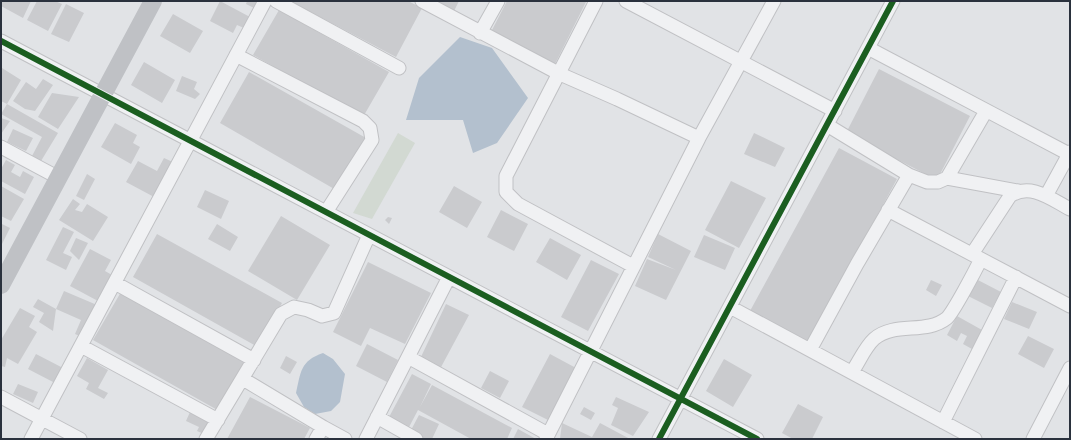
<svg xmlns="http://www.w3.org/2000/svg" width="1071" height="440" font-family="Roboto,sans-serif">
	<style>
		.green { fill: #d2d9d2 }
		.water { fill: #b3c0ce }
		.building { fill: #cacbce }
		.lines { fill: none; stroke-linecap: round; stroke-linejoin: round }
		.street-casing { stroke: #c0c1c4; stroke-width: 15 }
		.street { stroke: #f0f1f3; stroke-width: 13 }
		.secondary { stroke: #bfc1c5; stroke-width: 18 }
		.cycleway-casing { stroke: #eff2f5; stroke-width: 8 }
		.cycleway { stroke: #1b5e20; stroke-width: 6 }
	</style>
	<rect width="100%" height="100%" fill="#e1e3e6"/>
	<path class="green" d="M398 133 415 143 372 219 353 213Z"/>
	<path class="water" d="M460 37 492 48 528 98 497 143 473 153 463 120H406L419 78Z
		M323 353 333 359 345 374 340 402 331 411 315 414 304 407 296 393C301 372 300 361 323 353Z"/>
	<path class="building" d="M1 1H31L23 18 1 6Z
		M37 1H55L62 4 48 31 27 20Z
		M220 1 250 17 244 28 237 25 233 33 210 21Z
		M247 1H257L254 8 246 4Z
		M290 1H408L422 8 396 57Z
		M431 1H459L453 13Z
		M507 1 586 2 554 66 491 32Z
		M66 4 84 13 69 42 51 34Z
		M279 10 389 72 363 117 253 55Z
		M173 14 203 31 190 53 160 36Z
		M144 62 175 80 162 103 131 85Z
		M2 68 21 80 7 104 58 133 41 161 32 156 42 137 1 114 7 104 1 101Z
		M879 69 970 116 937 180 846 133Z
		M249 72 366 138 336 190 220 123Z
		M182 76 197 82 194 89 200 94 195 99 176 91Z
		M43 79 53 85 35 111 25 109 13 101 26 82 36 89Z
		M52 93 79 97 58 129 38 117Z
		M1 118 10 121 1 134Z
		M115 123 137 135 133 143 140 147 131 164 101 147Z
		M13 129 33 138 26 151 7 142Z
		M754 133 785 148 775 167 744 154Z
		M839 148 897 179 808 343 750 311Z
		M164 158 175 163 156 198 126 182 138 161 157 171Z
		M6 160 15 165 11 172 20 177 23 171 34 177 25 194 1 181V169Z
		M87 174 95 179 84 200 76 196Z
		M731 181 766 198 739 248 705 230Z
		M1 186 24 199 11 221 1 216Z
		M454 186 482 202 467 228 439 212Z
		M205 190 229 201 221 219 197 207Z
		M73 199 80 204 75 210 82 212 87 204 108 217 93 241 59 220Z
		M501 210 528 224 514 251 487 237Z
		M281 216 330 245 297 300 248 271Z
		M388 217 392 218 389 224 385 220Z
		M2 224 10 228 1 246V225Z
		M217 224 238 237 230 251 208 239Z
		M63 227 74 232 63 253 72 257 66 270 46 260Z
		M157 234 282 303 258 347 133 277Z
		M658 234 691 251 666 300 635 286 647 259 676 270 648 257Z
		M704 235 735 248 725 270 694 257Z
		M76 238 88 243 79 260 70 251Z
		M550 238 581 255 567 280 536 262Z
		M90 249 111 260 105 271 112 275 98 301 70 286Z
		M591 260 619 274 588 331 561 317Z
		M368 262 431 293 405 344 370 328 361 346 333 332Z
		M976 279 1001 292 992 308 968 296Z
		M931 280 942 285 936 296 926 290Z
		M64 291 97 305 82 337 75 334 81 320 56 309Z
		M121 292 249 364 221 412 93 340Z
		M38 299 56 309 53 331 39 322 44 313 33 307Z
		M1012 302 1037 312 1029 329 1004 319Z
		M446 304 469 315 440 369 420 359Z
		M20 308 35 316 29 327 37 332 18 364 7 358 5 367 1 366V340Z
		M957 316 982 330 972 349 963 344 967 336 961 333 957 341 947 335Z
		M1028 336 1054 349 1044 368 1018 354Z
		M367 344 398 360 387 382 356 366Z
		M36 354 63 368 55 383 28 369Z
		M550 354 576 368 548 420 522 407Z
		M286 356 297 362 290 374 280 368Z
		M87 358 108 370 98 388 108 393 104 399 86 389 89 383 77 376Z
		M724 359 752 375 733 407 706 391Z
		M490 371 509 381 500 398 481 388Z
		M412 374 431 384 420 407 432 385 512 428 507 439H471L418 410 408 429 388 419Z
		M18 384 38 392 33 403 13 394Z
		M250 397 310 428 304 439H227Z
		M616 397 649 412 633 436 611 425 618 408 612 405Z
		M798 404 823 417 812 439H793L782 433Z
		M584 407 595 413 591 420 580 414Z
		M190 412 212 423 206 435 197 431 199 427 186 421Z
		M419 415 439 424 432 439H425L410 432Z
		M562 423 592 437 600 423 630 439H560Z
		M518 429 536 439H513Z"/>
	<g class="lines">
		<g class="street-casing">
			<path id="street" d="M276 1 399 68
				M422 1 560 74 617 99 699 138
				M596 1 506 176V192L518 204 633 266
				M626 1 835 111
				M480 33 498 1
				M1 41 757 439
				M868 48 1069 154
				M236 55 363 121 370 128 372 140 326 212
				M827 125 909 175 927 182H938L947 178 986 111
				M1 147 59 178
				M947 178 1018 191
				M1046 196 1070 152
				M888 210 1070 306
				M972 254 1010 196C1030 182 1051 199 1070 209
				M115 283 254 360
				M730 307 975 439
				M81 346 218 420
				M810 350 857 264 909 175
				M408 357 548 434
				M852 372C859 362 865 347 874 339 895 321 926 335 947 318 954 311 975 271 981 259
				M243 379 323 427 316 439
				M1 397 80 439
				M377 417 416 439
				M943 422 1016 277
				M323 427 345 439
				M31 439 265 1
				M206 439 281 314 294 307 308 310 322 316 334 313 369 235
				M366 439 449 277
				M546 439 699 138 774 1
				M659 439 893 1
				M1033 439 1070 368"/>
		</g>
		<use href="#street" class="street"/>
		<path class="secondary" d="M1 285 153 1"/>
		<g class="cycleway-casing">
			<path id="cycleway" d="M1 41 757 439
				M659 439 893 1"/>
		</g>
		<use href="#cycleway" class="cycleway"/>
	</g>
	<rect width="1071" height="440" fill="none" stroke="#2a313d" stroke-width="4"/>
</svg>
